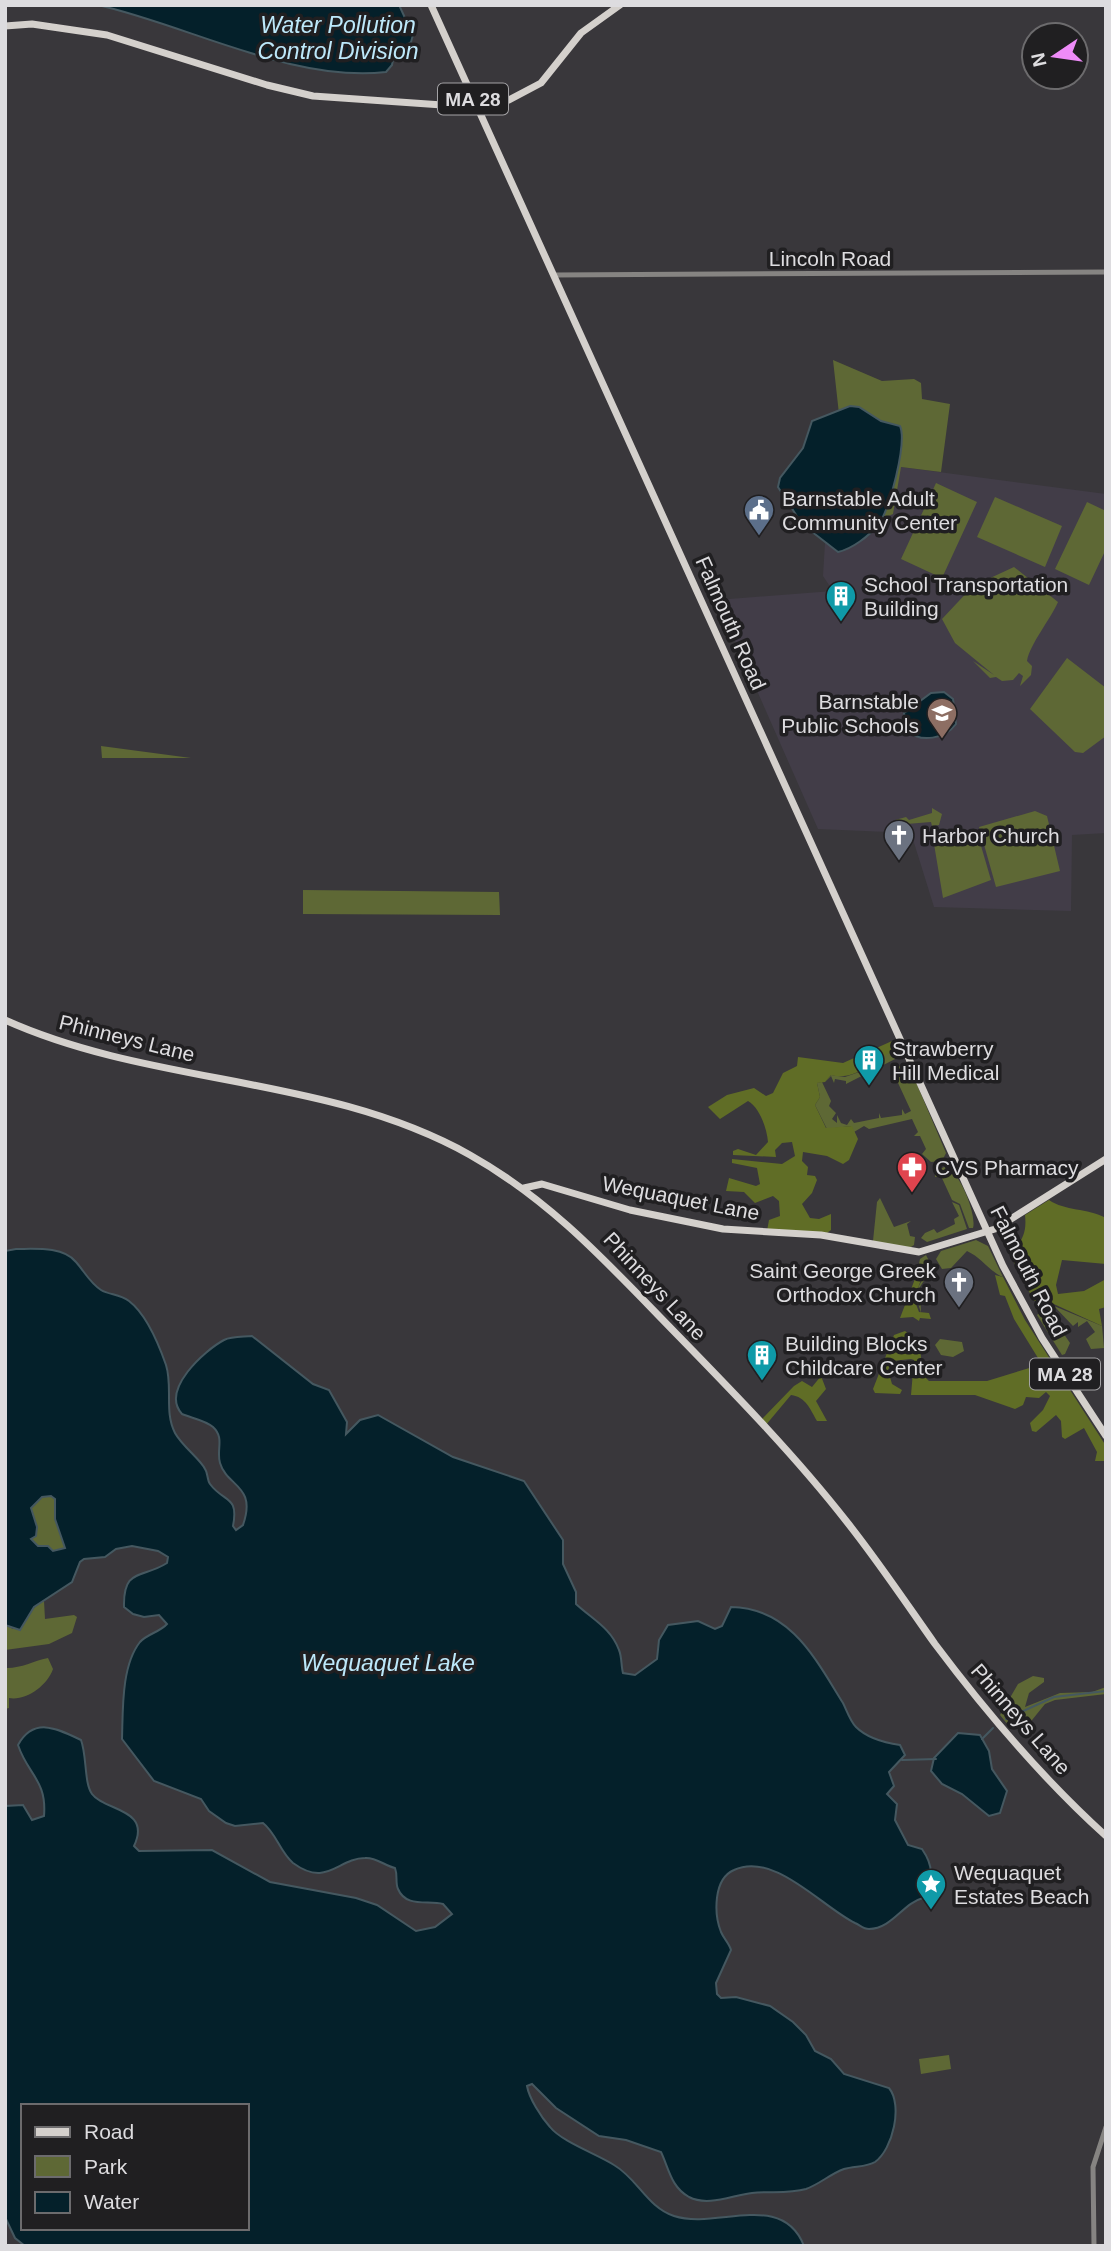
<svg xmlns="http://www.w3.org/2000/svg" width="1111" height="2251" font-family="Helvetica,sans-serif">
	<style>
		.built { fill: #423d48 }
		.green { fill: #5e6835 }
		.forest { fill: #606d26 }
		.water { fill: #04202a; stroke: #455860; stroke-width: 2; fill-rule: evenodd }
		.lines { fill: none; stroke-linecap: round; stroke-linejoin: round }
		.stream { stroke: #455860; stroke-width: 2 }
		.minor { stroke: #868482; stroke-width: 5 }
		.major { stroke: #d4d0cc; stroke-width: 7 }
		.labels { text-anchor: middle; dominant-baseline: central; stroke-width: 7; stroke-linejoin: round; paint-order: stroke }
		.shield { fill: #201f21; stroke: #a4a3a6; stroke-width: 2 }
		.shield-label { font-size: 19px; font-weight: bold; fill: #dddcdf }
		.street-label { font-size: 21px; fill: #dddcdf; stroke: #201f21 }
		.poi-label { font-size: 21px; fill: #dddcdf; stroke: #201f21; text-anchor: start }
		.water-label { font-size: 23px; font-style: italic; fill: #bde8fa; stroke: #201f21 }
	</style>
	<rect width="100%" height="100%" fill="#39373b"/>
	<path class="built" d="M901 467 1106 494V833L1072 835 1071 911 934 907 911 833 818 829 717 600 833 591 823 576 825 543Z"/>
	<path class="green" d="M833 360 882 381 914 379 921 383 922 399 950 404 941 472 901 467 893 514 825 543 840 423Z
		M936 483 977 502 942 578 901 559Z
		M995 497 1062 526 1045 567 977 537Z
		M1087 502 1106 511V549L1089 585 1055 569Z
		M1014 567 1058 602C1050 620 1030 644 1027 661L1032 666 1031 675 1020 686 1023 676 1019 673 1013 680 1002 681 996 677 990 678 973 661 994 675 955 643 942 619 973 586Z
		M1067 658 1106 688V736L1083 753 1075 752 1030 709Z
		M101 746 191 758H102Z
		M932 808 942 814 939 825 932 826 931 822 894 825 895 820 906 817 909 820 932 813Z
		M1035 811 1047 816 1060 871 996 887 979 827Z
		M977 832 991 880 943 898 933 838Z
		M303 890 499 892 500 915 303 914Z
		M897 1042 901 1048V1056L846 1084V1081L835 1079 834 1083 831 1076 825 1082 831 1075 845 1077 859 1072Z
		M902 1064 910 1068 946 1153 942 1161 931 1162 922 1154 926 1149 920 1136H914L918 1132 912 1119 869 1129 864 1126 854 1132 851 1126 827 1129 815 1105 820 1097 817 1083 822 1082 831 1101 829 1106 836 1113 832 1119 837 1123V1115L841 1123 847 1125 851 1119 854 1123 879 1118V1113L881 1118 902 1115V1109L905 1114 911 1111 893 1072Z
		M944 1167C959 1168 977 1215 973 1228H969L960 1204 952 1200 941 1176 935 1177V1172Z
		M880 1198 894 1227 911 1221 907 1224 910 1236 915 1237 914 1245 908 1249 873 1241 877 1202Z
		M952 1202 959 1205 967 1229 927 1242 921 1238 925 1233 934 1229 937 1233 955 1224 954 1219 959 1216Z
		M976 1240 988 1246 1003 1277C990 1272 982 1258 967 1251L951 1268 942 1269 936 1259 941 1251Z
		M926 1255 936 1274 932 1276 928 1274 920 1287 921 1313 915 1293 927 1271 917 1273 920 1259Z
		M1054 1306 1102 1326 1104 1348 1091 1349 1086 1339 1095 1332 1087 1321 1078 1327V1322L1073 1326Z
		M1043 1309 1049 1312 1070 1343 1065 1354 1062 1355 1037 1315Z
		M940 1339 962 1342 964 1351 953 1357 941 1355 935 1345Z
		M51 1496 55 1498V1519L65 1549 53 1551 45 1545 38 1546 30 1539 35 1536 36 1524 31 1509 42 1497Z
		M44 1601 45 1619 74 1615 77 1617 72 1633 49 1644 5 1650V1625L13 1629C26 1620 31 1607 44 1601Z
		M48 1658 53 1669C47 1686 26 1701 9 1698V1708L5 1709V1663L7 1668C22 1668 33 1661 48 1658Z
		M1033 1676 1044 1678V1682L1029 1693 1025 1707 1060 1693 1092 1692 1106 1687V1694L1055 1700 1045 1704 1028 1725H1008L1000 1715 1018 1684Z
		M949 2055 951 2069 921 2074 919 2059Z"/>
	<path class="forest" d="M892 1041 897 1042 896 1049C876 1059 855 1082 831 1075L825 1082 817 1083 820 1097 815 1105 826 1128 852 1126 858 1139 849 1160 843 1164 827 1156 803 1152 802 1161 808 1167 807 1175 815 1176 817 1180 812 1193 802 1204 810 1218 819 1219 831 1214V1230L827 1233 767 1231 769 1220 780 1216 779 1201 773 1196 755 1203 744 1192 726 1191 729 1178 756 1186 760 1184 757 1168 732 1163V1159L782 1164 795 1156 792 1142 782 1143 775 1150 776 1157 733 1155V1151L738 1149 756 1155 768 1142C767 1129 760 1108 748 1101L720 1119 708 1107 727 1095 754 1088 766 1096 773 1093 783 1073 797 1066 798 1057 843 1063Z
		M1049 1200C1065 1211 1087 1208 1106 1218V1264L1062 1260 1056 1285 1058 1294 1084 1291 1106 1279V1307L1099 1309 1102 1326 1045 1300 1034 1301 1010 1255C1022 1241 1027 1233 1025 1215Z
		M918 1271 929 1274 922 1277 914 1299 919 1312 929 1313 931 1319 920 1318 919 1321 913 1317 900 1318Z
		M995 1275 1003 1277 1025 1320 1106 1446V1461H1095L1097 1452 1084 1428 1065 1439 1062 1437 1061 1421 1056 1415 1036 1432 1032 1431 1030 1423 1043 1410 1050 1396 1046 1392 1039 1398 1026 1397 1023 1405 1015 1409 975 1395H911L914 1360 911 1359 892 1361 888 1370 892 1384 902 1390 900 1394 875 1393 873 1389 894 1335 905 1331 920 1342 922 1374 929 1381H987L1036 1366 1038 1358 1014 1319 1005 1296 1000 1295Z
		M821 1376 826 1389 816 1401 827 1421H817C810 1409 806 1397 791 1395L765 1426 760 1421 794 1386 802 1381 812 1387Z"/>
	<path class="water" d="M98 5H399L413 35 411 42 394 54 392 65 386 72C294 83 187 25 98 5Z
		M850 406 859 407 881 421 900 426C907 442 890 511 878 525 869 536 852 549 838 552L802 524 778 487 780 478 803 448 812 421Z
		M944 692 953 699 956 724C945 739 921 743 907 731L904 713 931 693Z
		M16 1249C34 1249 63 1246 76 1262 84 1271 90 1283 101 1290 109 1295 120 1294 129 1301 146 1314 159 1345 166 1365 173 1387 164 1412 175 1433 182 1446 201 1460 205 1469 208 1473 207 1480 210 1484 224 1503 239 1495 233 1526L236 1530 243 1525C257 1485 227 1487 220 1463 216 1450 225 1438 213 1427 205 1420 191 1418 182 1414 160 1390 205 1350 224 1340 232 1336 243 1337 252 1336L313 1384 329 1390 347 1422 346 1434 360 1420 378 1415 453 1457 524 1481 563 1540V1564L576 1592V1604C592 1619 611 1628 619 1650 622 1657 621 1666 623 1673L635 1675 657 1659 659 1640 668 1625 698 1621 715 1629 722 1626 731 1607C791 1608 816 1660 843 1703 847 1711 850 1721 856 1727 867 1738 886 1743 900 1745L905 1755 889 1772 894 1786 887 1794 897 1804 895 1820 908 1845 922 1849C935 1868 932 1877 923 1898 903 1903 892 1929 869 1929 863 1929 860 1925 855 1923 822 1907 774 1851 734 1870 713 1879 714 1914 721 1932 724 1939 729 1943 731 1950L716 1983 717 1994 721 1998 736 1997 770 2006 793 2022 806 2035 815 2051 831 2059 844 2074 889 2088C903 2105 893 2149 875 2162 867 2167 854 2166 844 2169 830 2174 820 2184 806 2189 789 2194 770 2191 752 2193 733 2195 708 2207 689 2197 671 2187 669 2169 661 2152L626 2140 599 2136 556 2108 532 2084 527 2086C529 2098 541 2117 550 2127 562 2142 597 2154 614 2165 638 2179 647 2207 674 2216 717 2230 782 2190 804 2246H25L15 2238 5 2217V1806L23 1805 32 1820 44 1816C47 1780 28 1775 18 1745 34 1716 58 1729 81 1740 87 1756 84 1783 92 1794 104 1811 152 1808 134 1846L139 1851 212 1850 270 1882 356 1898 377 1905 416 1931 435 1927 452 1914 443 1904C428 1900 406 1908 398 1889 395 1882 398 1876 395 1868 385 1866 376 1857 365 1858 338 1858 327 1888 293 1863 280 1852 276 1833 263 1823L235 1826 226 1823 209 1811 201 1799 154 1781 122 1739C123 1711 121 1666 140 1642 147 1634 160 1632 167 1624L159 1615 144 1617 133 1614 124 1607C123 1567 142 1579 167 1563L168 1557 158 1551 132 1546 116 1549 105 1557 84 1559 80 1562 72 1582 34 1607 20 1630 5 1625V1251ZM51 1496 55 1499V1519L65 1548 53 1551 48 1546H38L31 1539 36 1536 37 1527 31 1508 42 1497ZM23 2106H247V2228H23Z
		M958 1733 980 1735 989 1751 992 1769 1007 1791 1000 1813 989 1816 962 1794 942 1784 931 1771 934 1758Z"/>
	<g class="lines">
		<path class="stream" d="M1006 1719 1054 1697 1106 1691
			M982 1739 993 1728
			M902 1760 936 1759"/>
		<path class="minor" d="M554 275 1106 272
			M1094 2246 1093 2167 1106 2127"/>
		<path class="major" d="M431 5 1003 1266 1042 1338 1106 1436
			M5 26 32 24 107 35 267 85 313 96 471 107 509 100 541 83 581 33 620 5
			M5 1020C154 1087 326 1074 470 1155 545 1197 600 1255 659 1316 724 1383 790 1449 847 1522 878 1561 906 1603 935 1644 986 1712 1043 1779 1106 1836
			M524 1188 542 1184 630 1210 723 1229 821 1235 919 1252 995 1229 1106 1159"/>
	</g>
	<defs>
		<g id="civic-pin" transform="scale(1.575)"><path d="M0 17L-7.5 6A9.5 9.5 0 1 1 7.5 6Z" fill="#5c6f8a" stroke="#201f21"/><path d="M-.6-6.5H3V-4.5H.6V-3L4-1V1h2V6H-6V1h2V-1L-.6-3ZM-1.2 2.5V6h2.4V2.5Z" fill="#fff"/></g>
		<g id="building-pin" transform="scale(1.575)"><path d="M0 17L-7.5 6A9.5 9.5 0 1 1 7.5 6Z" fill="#0f9aa8" stroke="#201f21"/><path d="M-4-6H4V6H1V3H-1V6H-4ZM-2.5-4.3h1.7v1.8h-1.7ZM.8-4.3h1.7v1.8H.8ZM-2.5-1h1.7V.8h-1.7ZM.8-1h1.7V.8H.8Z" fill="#fff"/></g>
		<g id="school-pin" transform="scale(1.575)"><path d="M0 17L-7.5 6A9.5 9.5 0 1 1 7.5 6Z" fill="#8d6e63" stroke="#201f21"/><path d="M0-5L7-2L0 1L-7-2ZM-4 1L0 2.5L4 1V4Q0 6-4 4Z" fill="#fff"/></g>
		<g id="church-pin" transform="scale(1.575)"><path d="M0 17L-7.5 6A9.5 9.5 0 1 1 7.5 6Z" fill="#6b7280" stroke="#201f21"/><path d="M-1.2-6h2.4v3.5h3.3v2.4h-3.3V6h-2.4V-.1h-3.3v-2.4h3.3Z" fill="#fff"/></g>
		<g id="pharmacy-pin" transform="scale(1.575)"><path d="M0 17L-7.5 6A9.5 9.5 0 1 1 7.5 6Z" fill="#e0444e" stroke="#201f21"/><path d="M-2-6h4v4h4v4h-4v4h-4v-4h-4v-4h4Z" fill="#fff"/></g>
		<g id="sight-pin" transform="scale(1.575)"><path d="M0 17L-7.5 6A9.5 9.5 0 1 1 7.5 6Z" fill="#0f9aa8" stroke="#201f21"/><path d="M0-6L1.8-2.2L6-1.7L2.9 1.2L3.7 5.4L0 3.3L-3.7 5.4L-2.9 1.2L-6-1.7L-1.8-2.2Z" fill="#fff"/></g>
	</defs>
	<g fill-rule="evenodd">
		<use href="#civic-pin" x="759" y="510"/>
		<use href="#building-pin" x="841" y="596"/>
		<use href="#school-pin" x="942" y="713"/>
		<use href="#church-pin" x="899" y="835"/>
		<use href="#building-pin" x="869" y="1060"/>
		<use href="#pharmacy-pin" x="912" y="1167"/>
		<use href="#church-pin" x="959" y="1282"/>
		<use href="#building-pin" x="762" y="1355"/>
		<use href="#sight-pin" x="931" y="1884"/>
	</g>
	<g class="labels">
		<g class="shield">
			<rect x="438" y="83.5" width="70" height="31" rx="5"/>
			<rect x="1030" y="1358.5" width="70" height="31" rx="5"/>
		</g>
		<g class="shield-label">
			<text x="473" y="99">MA 28</text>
			<text x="1065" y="1374">MA 28</text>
		</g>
		<g class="street-label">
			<text x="830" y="258">Lincoln Road</text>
			<text transform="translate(731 623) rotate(66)">Falmouth Road</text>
			<text transform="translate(127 1038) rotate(14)">Phinneys Lane</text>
			<text transform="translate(681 1198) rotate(11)">Wequaquet Lane</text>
			<text transform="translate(1029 1271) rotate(63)">Falmouth Road</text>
			<text transform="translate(655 1286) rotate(47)">Phinneys Lane</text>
			<text transform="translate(1021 1719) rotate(49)">Phinneys Lane</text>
		</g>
		<g class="poi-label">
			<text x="782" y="498">Barnstable Adult<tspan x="782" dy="24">Community Center</tspan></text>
			<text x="864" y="584">School Transportation<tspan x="864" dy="24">Building</tspan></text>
			<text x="919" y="701" text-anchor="end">Barnstable<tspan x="919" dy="24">Public Schools</tspan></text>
			<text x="922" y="835">Harbor Church</text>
			<text x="892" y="1048">Strawberry<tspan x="892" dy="24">Hill Medical</tspan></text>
			<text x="935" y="1167">CVS Pharmacy</text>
			<text x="936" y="1270" text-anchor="end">Saint George Greek<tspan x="936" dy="24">Orthodox Church</tspan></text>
			<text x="785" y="1343">Building Blocks<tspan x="785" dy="24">Childcare Center</tspan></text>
			<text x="954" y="1872">Wequaquet<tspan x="954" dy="24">Estates Beach</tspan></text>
		</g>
		<g class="water-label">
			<text x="338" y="25">Water Pollution<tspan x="338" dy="26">Control Division</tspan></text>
			<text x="388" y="1663">Wequaquet Lake</text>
		</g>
	</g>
	<rect width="1111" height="2251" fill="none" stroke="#dddcdf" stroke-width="14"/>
	<rect x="21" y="2104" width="228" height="126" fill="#201f21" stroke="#6c6b6d" stroke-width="2"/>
	<rect x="35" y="2127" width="35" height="10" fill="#d4d0cc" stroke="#6c6b6d" stroke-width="2"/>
	<text x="84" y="2139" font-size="21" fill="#dddcdf">Road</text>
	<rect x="35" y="2156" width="35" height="21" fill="#5e6835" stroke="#6c6b6d" stroke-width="2"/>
	<text x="84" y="2174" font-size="21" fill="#dddcdf">Park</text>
	<rect x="35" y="2192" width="35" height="21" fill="#04202a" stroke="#6c6b6d" stroke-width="2"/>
	<text x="84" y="2209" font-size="21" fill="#dddcdf">Water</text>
	<g transform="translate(1055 56) rotate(257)"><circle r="33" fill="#201f21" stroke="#6c6b6d" stroke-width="2"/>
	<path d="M0-5L12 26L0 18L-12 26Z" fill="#ee8bf8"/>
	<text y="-10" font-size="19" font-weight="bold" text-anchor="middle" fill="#dddcdf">N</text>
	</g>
</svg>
